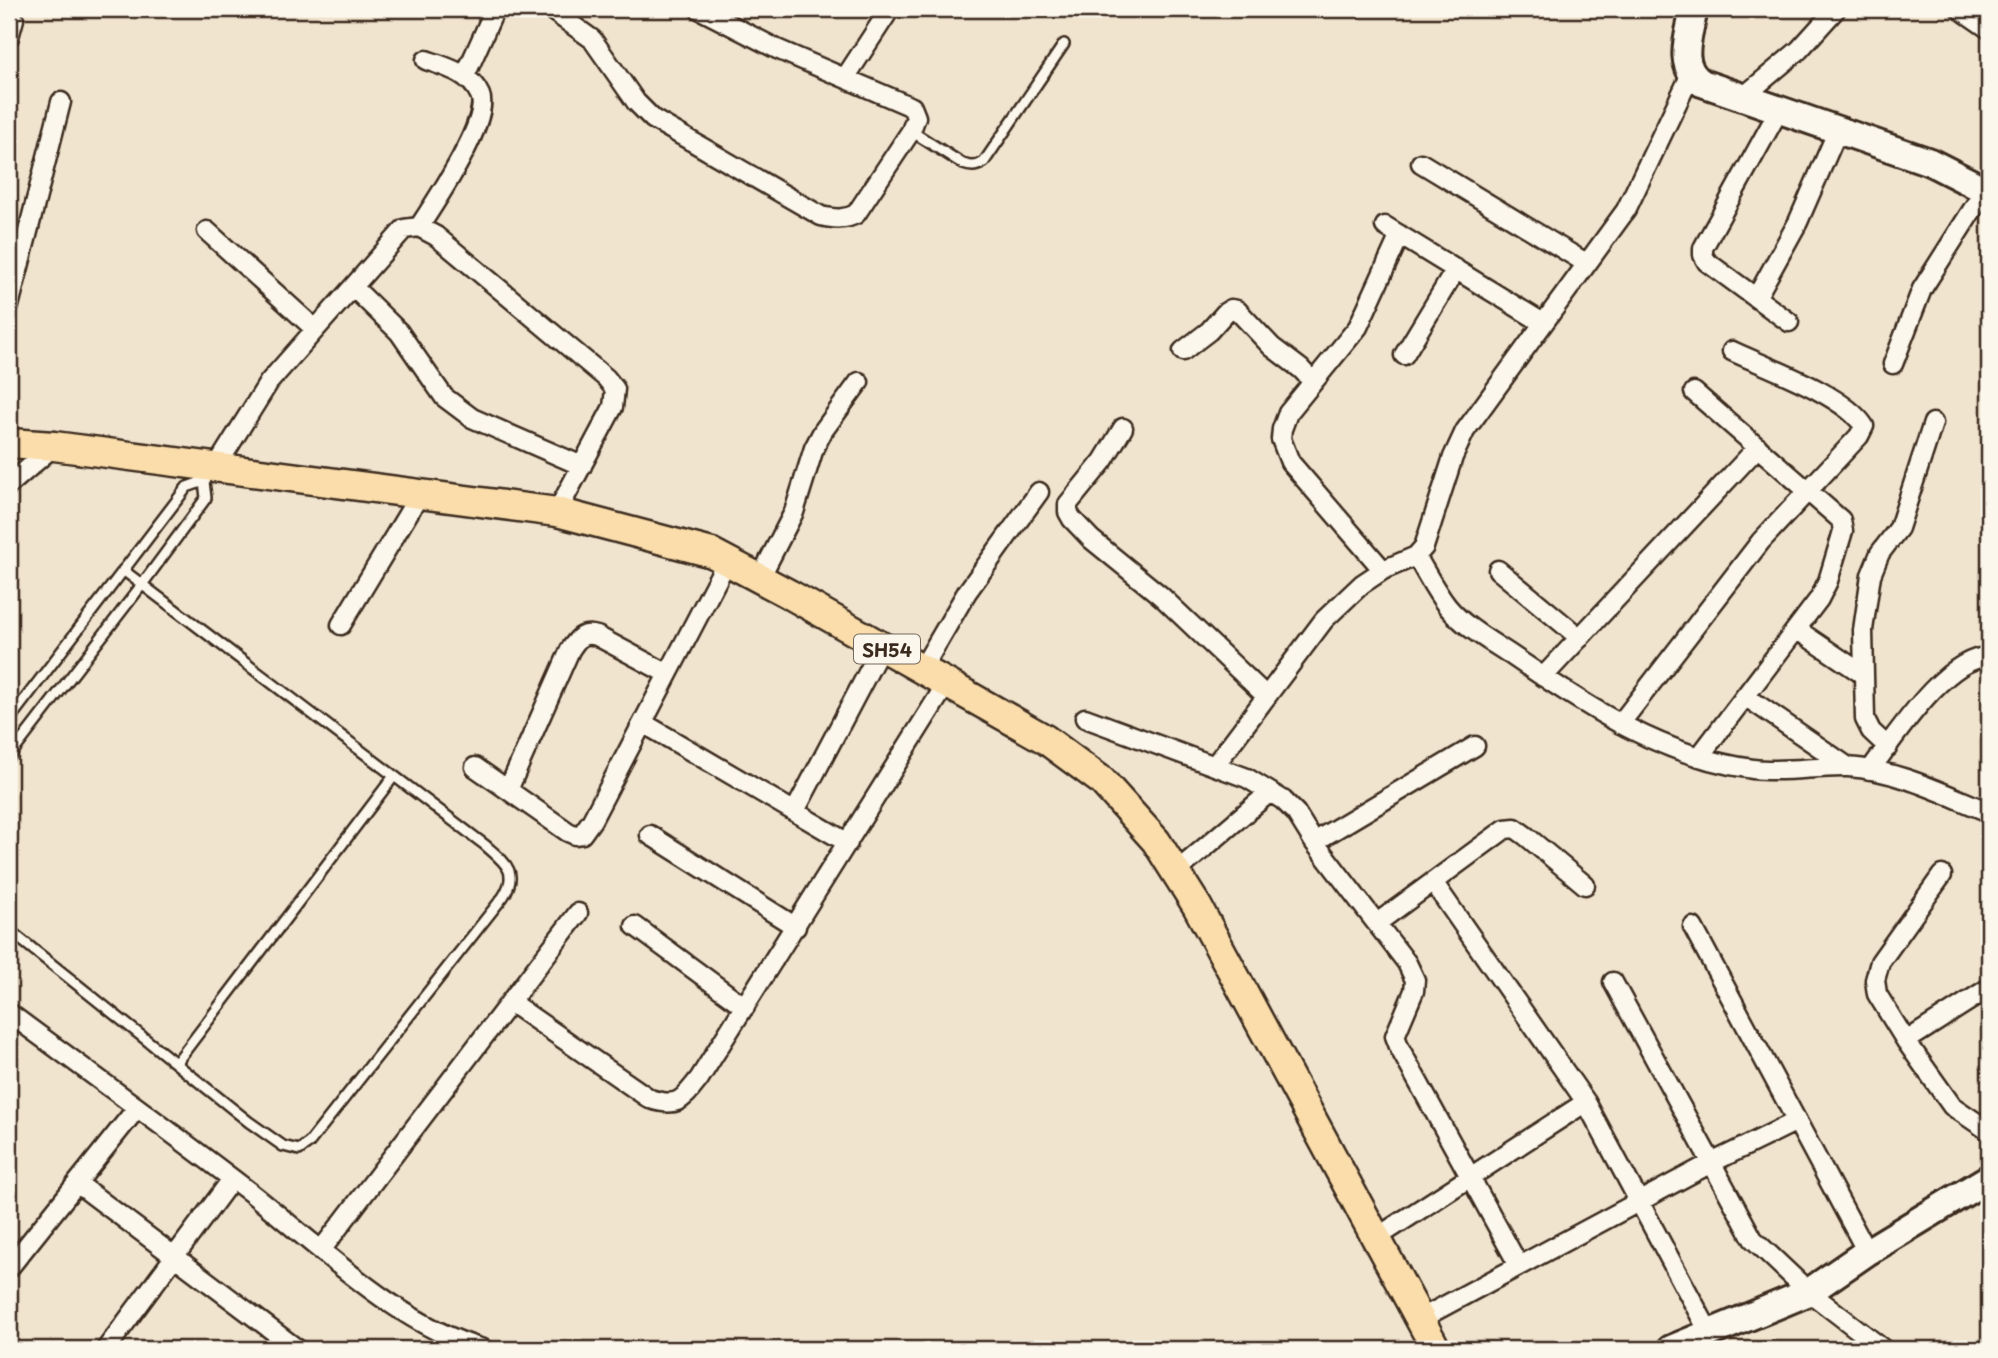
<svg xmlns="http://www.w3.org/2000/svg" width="1998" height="1358" font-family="'Playpen Sans',sans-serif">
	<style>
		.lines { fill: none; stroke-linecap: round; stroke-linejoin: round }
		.lane-casing { stroke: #3b2a1e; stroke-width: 14 }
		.street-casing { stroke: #3b2a1e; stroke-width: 23 }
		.secondary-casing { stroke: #3b2a1e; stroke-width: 32 }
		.primary-casing { stroke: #3b2a1e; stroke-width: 33 }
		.lane { stroke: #fbf7ec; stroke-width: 9 }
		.street { stroke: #fbf7ec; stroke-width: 18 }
		.secondary { stroke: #fbf7ec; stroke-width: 26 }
		.primary { stroke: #faddab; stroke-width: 28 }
		.labels { text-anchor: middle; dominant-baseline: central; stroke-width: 5; stroke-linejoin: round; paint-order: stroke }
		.shield { fill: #fbf7ec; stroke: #75685c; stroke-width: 2 }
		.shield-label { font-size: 18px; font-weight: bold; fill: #3b2a1e }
	</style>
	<rect width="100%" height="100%" fill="#f0e4cf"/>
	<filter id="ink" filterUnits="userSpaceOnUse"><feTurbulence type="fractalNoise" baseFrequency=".0143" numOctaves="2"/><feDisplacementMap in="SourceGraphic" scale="14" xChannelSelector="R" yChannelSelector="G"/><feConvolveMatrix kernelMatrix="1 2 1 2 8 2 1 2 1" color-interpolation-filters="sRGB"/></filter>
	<g filter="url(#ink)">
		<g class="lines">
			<g class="lane-casing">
				<path id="lane" d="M911 131 963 164C971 167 976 167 984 162L1064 44
					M9 720 187 487 204 481 208 477
					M9 757 141 586 206 498 204 481
					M9 930 249 1122 283 1146 299 1150 309 1143 503 897C520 871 504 862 485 845L123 570
					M176 1063 394 776"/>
			</g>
			<g class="street-casing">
				<path id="street" d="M550 9 592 39 636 102 653 119 821 216C834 219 845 220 856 214L911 131 916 117 912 107 777 49 699 9
					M1960 9 1989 29
					M9 37 14 19
					M465 76 495 9
					M845 78 890 9
					M1743 97 1799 50 1836 9
					M1779 110 1703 248V255L1707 262 1789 322
					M1421 163 1586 263
					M1385 226 1543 323
					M419 227C434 204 491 119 480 95 470 73 447 67 426 60
					M207 231 315 329
					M353 287 399 332 444 397 472 418 582 466
					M1756 298 1798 222 1838 130
					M9 306 61 102
					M1183 351 1209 331 1226 312 1231 309 1237 310 1272 347 1301 369 1313 382
					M1404 355 1456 269
					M1893 364 1922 289 1985 190
					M1694 392 1841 520 1843 531 1828 581 1819 599 1699 757
					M1123 428 1103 461 1068 504V512L1072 519 1091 539 1161 596 1266 696
					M216 467 269 382 404 229 419 227 436 236 606 378 615 389 613 407 557 512
					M9 485 54 446
					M1416 556C1426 572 1435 591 1447 606 1464 627 1492 642 1514 657 1587 707 1663 757 1753 769 1785 773 1816 766 1848 767 1898 770 1944 794 1989 812
					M1383 570 1290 462 1281 439 1282 429 1288 413 1358 327 1400 235
					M1498 570 1580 638
					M760 578 794 512 814 448 823 431 859 382
					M341 625 420 494
					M1796 629 1864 675
					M922 669 967 592 1039 492
					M1543 677 1758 447
					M1745 696 1848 767
					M1085 718 1247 778 1283 800 1296 813 1314 842 1407 963 1415 980 1414 991 1395 1036 1400 1049 1519 1266
					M643 723 848 843
					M1620 724 1761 541 1859 436 1864 426C1843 394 1768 368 1732 351
					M1888 747 1871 731 1865 719 1863 630 1871 575 1880 553 1899 528 1933 423
					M1215 765 1324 620 1362 584 1383 570 1416 556 1424 547 1453 457 1465 431 1626 210 1690 76
					M475 767 568 832 575 835 582 834 592 820 727 561
					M1870 770C1895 737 1946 656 1989 657
					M508 790 570 650C578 638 582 632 597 636L668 674
					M795 811 882 646
					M650 835 796 927
					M1314 842 1475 746
					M1176 872 1270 792
					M1942 875 1880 962 1875 980 1877 994 1906 1041 1952 1106 1989 1131
					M1433 882 1586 1102 1710 1334
					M1377 923 1505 829 1515 828 1526 836 1585 885
					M635 926 745 1007
					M1693 927 1867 1252
					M1613 982 1753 1239 1809 1292 1883 1349
					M510 1002 650 1099C679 1108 682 1100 699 1079L947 683
					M9 1013C90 1073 172 1132 251 1193 320 1247 398 1325 483 1349
					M1906 1041 1989 988
					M77 1183 297 1349
					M1376 1238 1586 1102
					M322 1249 578 913
					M9 1268 137 1108
					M1420 1319 1711 1163 1797 1121
					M106 1349 232 1179"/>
			</g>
			<g class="secondary-casing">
				<path id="secondary" d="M1694 9C1689 36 1676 66 1702 83L1930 162 1989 192
					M1671 1349 1809 1292 1867 1252 1989 1178"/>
			</g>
			<g class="primary-casing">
				<path id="primary" d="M9 443 54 446 557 512 712 553 789 594 1045 739 1102 781 1156 841 1197 906 1436 1349"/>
			</g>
			<use href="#lane" class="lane"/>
			<use href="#street" class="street"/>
			<use href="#secondary" class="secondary"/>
			<use href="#primary" class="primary"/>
		</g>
	</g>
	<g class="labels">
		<rect class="shield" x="854" y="634.5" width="66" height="29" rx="5"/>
		<g class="shield-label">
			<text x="887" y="649">SH54</text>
		</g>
	</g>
	<rect width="1998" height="1358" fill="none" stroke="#fbf7ec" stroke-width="35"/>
	<rect x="18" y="18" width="1963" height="1323" fill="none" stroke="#3b2a1e" stroke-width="2.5" filter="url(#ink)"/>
</svg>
